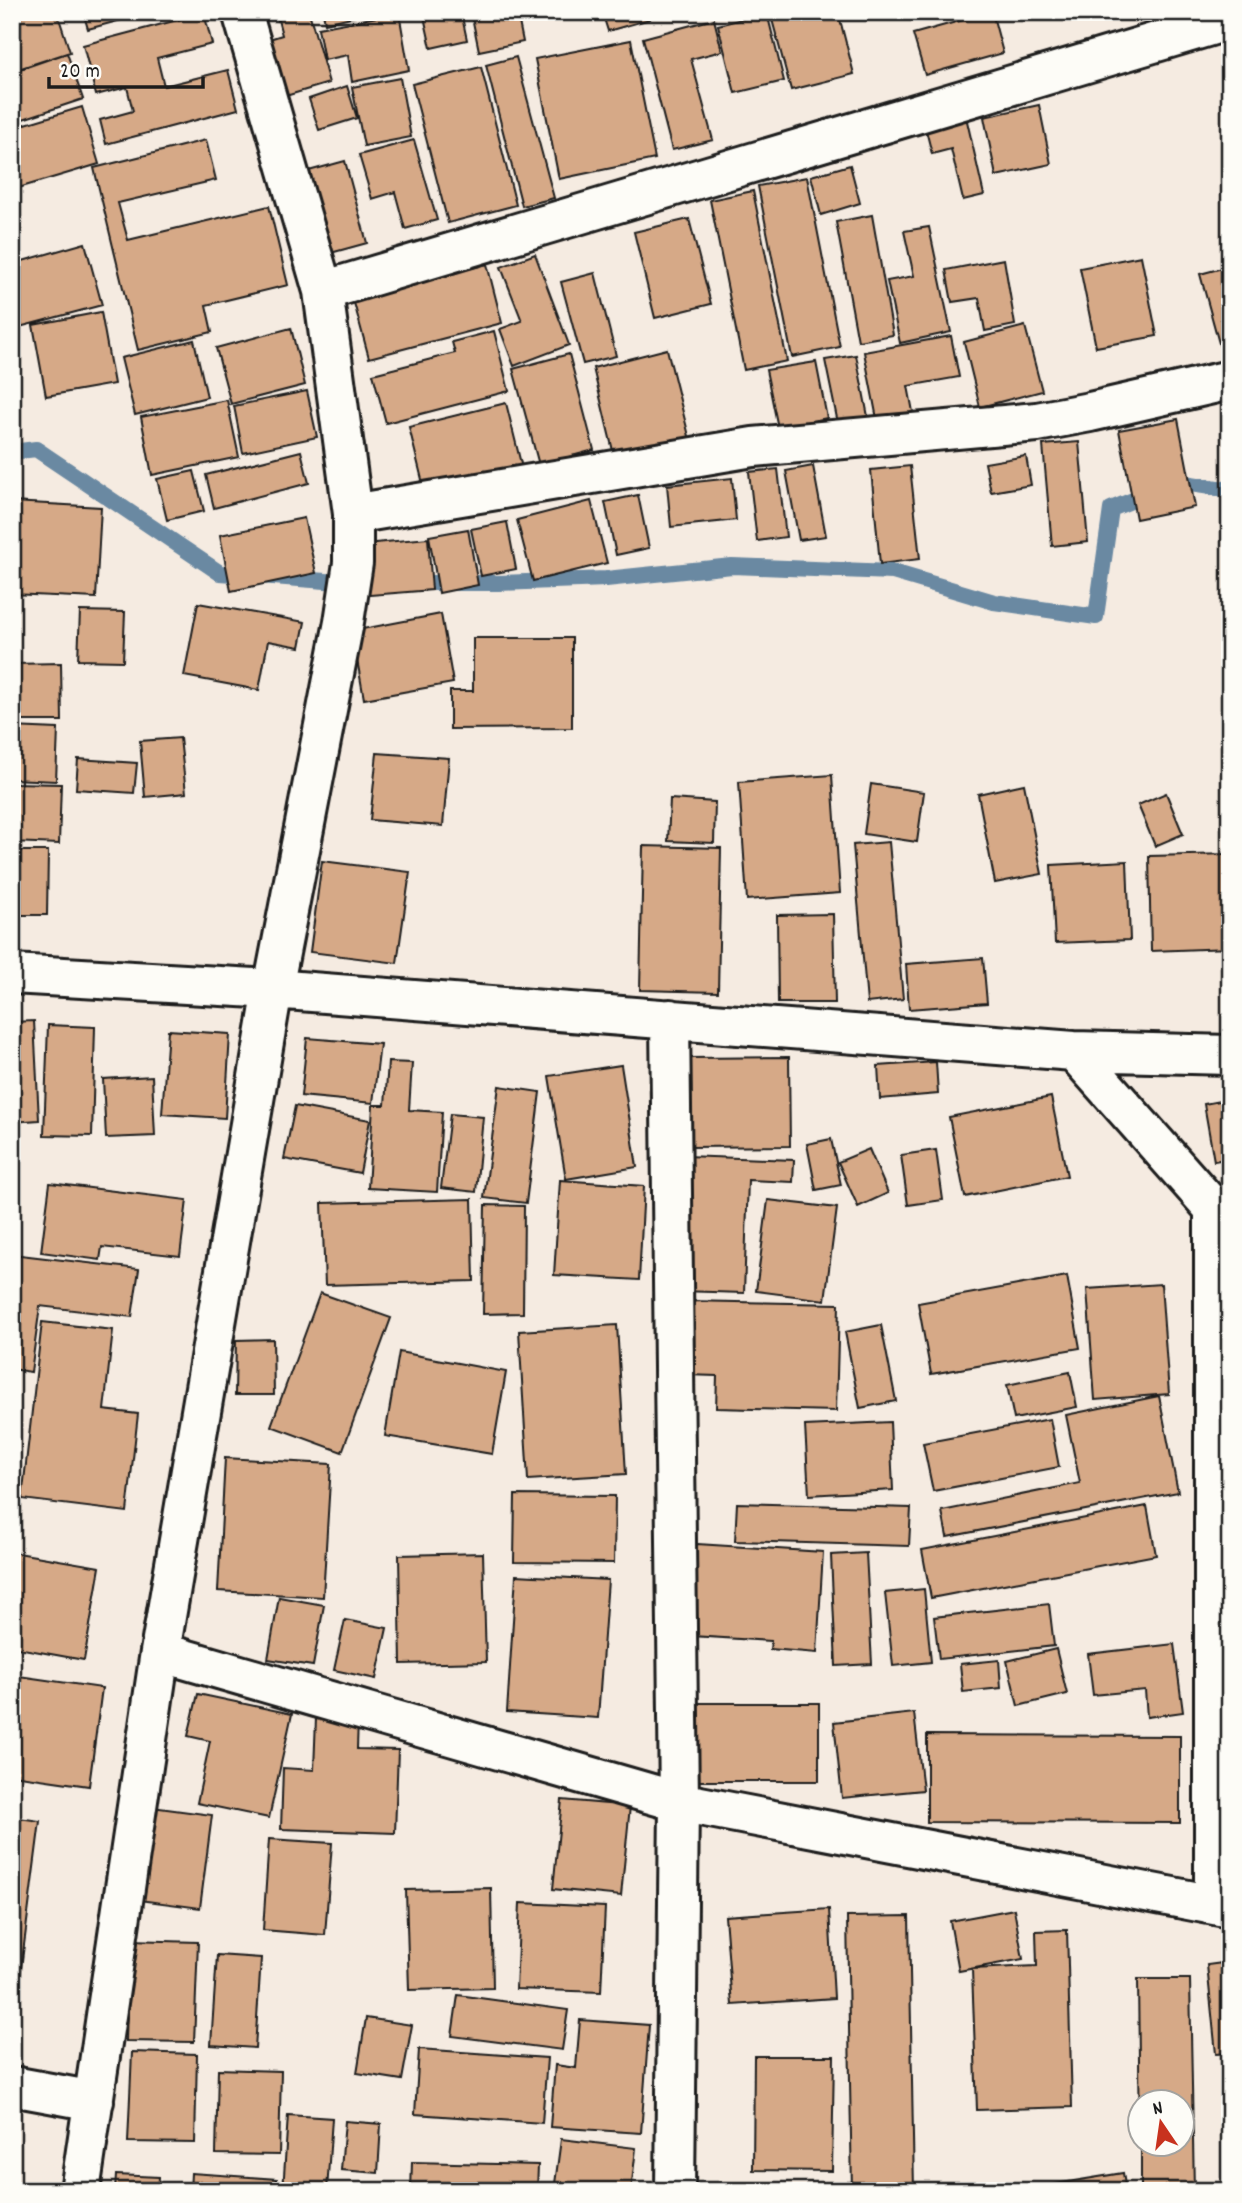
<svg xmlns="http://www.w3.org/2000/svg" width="1242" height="2203" font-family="Dekko,sans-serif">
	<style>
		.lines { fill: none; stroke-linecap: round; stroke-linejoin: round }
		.stream { stroke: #6a89a2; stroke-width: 16 }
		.building { fill: #d6a987; stroke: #1c1c1c; stroke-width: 2 }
		.street-casing { stroke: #1c1c1c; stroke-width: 44 }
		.street { stroke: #fdfcf7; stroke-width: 38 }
	</style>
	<rect width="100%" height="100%" fill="#f5ebe1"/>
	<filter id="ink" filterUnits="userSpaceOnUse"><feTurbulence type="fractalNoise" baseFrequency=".0143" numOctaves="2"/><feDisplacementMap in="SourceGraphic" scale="14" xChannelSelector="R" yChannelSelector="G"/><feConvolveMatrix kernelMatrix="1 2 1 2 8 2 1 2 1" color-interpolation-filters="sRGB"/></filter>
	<g filter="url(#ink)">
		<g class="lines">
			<path class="stream" d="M12 452 36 449 220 573 352 583
				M410 583H498L606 579 732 566 893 572 994 602 1096 617 1111 509 1178 482 1230 490"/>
		</g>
		<path class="building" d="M57 12 70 52 12 71V13Z
			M83 12H151L88 29Z
			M276 12H309L329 83 279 98 263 41 282 35Z
			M323 12H373L325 23Z
			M423 12H461L467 40 431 48Z
			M471 12H517L523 42 479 51Z
			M602 12H648L650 19 608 31Z
			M770 12H838L854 74 791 90Z
			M992 12 1003 53 925 75 913 34Z
			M204 13 212 44 157 58 164 86 228 70 238 109 106 144 100 120 133 111 127 87 96 95 83 45Z
			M399 13 409 70 352 82 348 55 324 60 318 28Z
			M767 13 784 81 735 93 718 25Z
			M714 19 722 51 691 59 713 140 672 150 643 38Z
			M631 40 655 159 559 179 535 59Z
			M67 53 83 99 20 120 12 95V72Z
			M516 57 554 198 522 206 486 65Z
			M481 67 516 205 448 223 412 84Z
			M400 78 411 137 364 146 352 87Z
			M347 86 357 118 319 130 309 99Z
			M1039 105 1051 164 996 176 984 117Z
			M82 107 99 164 15 189 12 182V128Z
			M964 108 984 195 963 200 951 149 932 154 923 118Z
			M206 140 216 180 118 203 128 240 269 206 288 285 206 305 212 332 138 350 94 168Z
			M414 140 437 220 405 229 395 192 372 199 359 155Z
			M345 161 367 243 327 254 305 172Z
			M850 165 860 203 821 215 811 176Z
			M807 177 840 347 792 357 758 186Z
			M753 191 787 361 744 370 710 200Z
			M872 215 893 335 858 341 836 222Z
			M689 219 711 304 655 318 634 232Z
			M929 227 951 332 900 343 887 281 914 276 904 231Z
			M85 243 102 305 12 329V264Z
			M535 254 569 345 514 366 500 329 522 321 501 267Z
			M1141 256 1157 336 1096 347 1080 268Z
			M1004 259 1015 325 985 331 979 298 952 302 946 270Z
			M487 264 502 323 369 358 353 299Z
			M1230 266V345L1220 347 1200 274Z
			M595 273 616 356 583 364 561 282Z
			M101 312 114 384 46 396 33 325Z
			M1025 326 1042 391 980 407 964 342Z
			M291 328 305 385 231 404 216 348Z
			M494 331 509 391 386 423 373 374 455 353 452 342Z
			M951 336 959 377 908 386 914 417 878 424 864 352Z
			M194 340 207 397 135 415 121 358Z
			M667 349 690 440 615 459 593 368Z
			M569 354 594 450 539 465 513 369Z
			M856 355 870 427 840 433 825 360Z
			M816 362 827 418 778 428 766 370Z
			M307 391 317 437 243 453 234 406Z
			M227 400 239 457 152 475 141 417Z
			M506 403 524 476 427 500 409 427Z
			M1178 419 1195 507 1136 519 1119 430Z
			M1079 442 1088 542 1052 546 1043 445Z
			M301 451 309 483 214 508 206 475Z
			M1026 456 1031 485 991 492 985 463Z
			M813 466 826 536 799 540 786 471Z
			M910 466 920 559 880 564 871 470Z
			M778 469 786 537 757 541 749 472Z
			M194 471 204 511 167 520 157 479Z
			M732 478 736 520 671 527 667 485Z
			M638 495 649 548 616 555 605 502Z
			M591 501 607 563 533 581 517 520Z
			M12 502 101 507 96 598 12 594Z
			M304 518 316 573 231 591 220 535Z
			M507 522 516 569 481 576 471 529Z
			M468 529 478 585 439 593 429 536Z
			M428 538 432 590 358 596 354 545Z
			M198 603 305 622 300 647 268 641 259 690 184 676Z
			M80 611 125 612 123 661 78 660Z
			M441 614 453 683 364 699 352 631Z
			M473 638H572V728L450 729V691H473Z
			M61 663 62 721H12V664Z
			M12 727 58 729 56 781 12 779Z
			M180 738 186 793 145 797 140 741Z
			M377 753 449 758 443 826 370 820Z
			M78 759 137 763 134 793 76 789Z
			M832 775 840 893 747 900 739 782Z
			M12 783 61 784 59 844 12 842Z
			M871 784 924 792 917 842 864 834Z
			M1024 784 1042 874 995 883 978 794Z
			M1166 793 1183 834 1155 846 1138 805Z
			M670 799 715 802 714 843 668 841Z
			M889 842 903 999 867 1003 853 845Z
			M643 846 721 848 718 992 640 990Z
			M12 851H48L47 915H12Z
			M1230 854V948L1151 951 1149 856Z
			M322 861 410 872 397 963 310 952Z
			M1127 861 1130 940 1055 943 1051 865Z
			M833 914 835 1003H778L777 915Z
			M983 958 987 1003 909 1009 906 964Z
			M34 1021 39 1120 12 1122V1022Z
			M48 1025 95 1027 92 1136 44 1135Z
			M168 1030 230 1034 225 1118 162 1114Z
			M307 1038 380 1044 373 1103 301 1096Z
			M789 1057 790 1146 690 1147 689 1058Z
			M388 1062 412 1063 409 1110 442 1112 437 1192 368 1188 373 1105H385Z
			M936 1062 938 1094 880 1099 878 1066Z
			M621 1065 637 1167 566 1179 549 1076Z
			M152 1076 155 1136 106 1138 103 1079Z
			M499 1086 540 1092 526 1203 484 1198Z
			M1051 1097 1067 1176 965 1197 949 1117Z
			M1230 1099V1158L1214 1161 1204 1104Z
			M295 1106 370 1120 360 1173 284 1159Z
			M450 1114 483 1117 476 1192 441 1188Z
			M831 1139 841 1185 816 1190 807 1144Z
			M869 1149 888 1193 858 1207 838 1162Z
			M936 1150 943 1200 908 1205 901 1155Z
			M685 1156 794 1160 793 1182 748 1180 744 1293 680 1291Z
			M560 1180 644 1186 639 1280 554 1275Z
			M50 1183 187 1200 180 1256 102 1247 100 1260 41 1252Z
			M472 1199 474 1281 325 1285 322 1203Z
			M768 1200 837 1208 825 1300 756 1291Z
			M485 1205 524 1206 523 1313 483 1314Z
			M12 1254 139 1269 132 1317 40 1306 31 1372 12 1369Z
			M1067 1276 1080 1348 931 1374 918 1303Z
			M1161 1284 1169 1394 1095 1400 1087 1289Z
			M320 1293 391 1318 342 1452 271 1426Z
			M687 1301 839 1304 836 1411 716 1408 717 1376 686 1375Z
			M42 1322 113 1330 104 1410 138 1414 127 1512 22 1499Z
			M617 1325 626 1474 528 1480 519 1331Z
			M881 1325 896 1401 860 1408 845 1332Z
			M273 1339 274 1395H235L236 1340Z
			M399 1352 506 1372 492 1454 385 1436Z
			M1070 1372 1077 1407 1014 1419 1007 1385Z
			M1159 1396 1178 1492 947 1537 942 1511 1080 1483 1066 1415Z
			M1050 1419 1059 1467 933 1491 923 1443Z
			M890 1422 893 1490 809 1495 805 1426Z
			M225 1458 331 1464 323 1597 218 1591Z
			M515 1495 615 1496 614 1563 514 1562Z
			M737 1503 911 1508 909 1546 735 1541Z
			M1147 1506 1156 1555 931 1598 922 1550Z
			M697 1544 823 1552 817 1653 770 1649 771 1641 692 1636Z
			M12 1552 100 1567 84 1660 12 1647Z
			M483 1553 486 1662 401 1664 399 1555Z
			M866 1553 872 1664 836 1666 831 1555Z
			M516 1575 608 1580 598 1718 507 1712Z
			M924 1589 931 1662 893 1666 885 1593Z
			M279 1597 324 1605 313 1666 268 1659Z
			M1049 1604 1054 1646 939 1659 934 1617Z
			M345 1620 387 1628 376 1679 334 1670Z
			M1174 1644 1183 1712 1147 1717 1145 1690 1093 1695 1088 1654Z
			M1056 1649 1067 1694 1018 1706 1007 1661Z
			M999 1660 1001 1688 963 1692 960 1664Z
			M12 1675 102 1688 89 1786 12 1775Z
			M198 1694 292 1714 269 1818 197 1803 210 1741 188 1736Z
			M686 1703H819V1781H686Z
			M914 1713 923 1790 842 1798 834 1722Z
			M316 1718H358L357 1749 398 1750 395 1833 281 1829 283 1768 314 1770Z
			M927 1735 1180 1736V1823L927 1822Z
			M562 1800 630 1806 621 1896 553 1889Z
			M152 1807 212 1815 200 1908 139 1900Z
			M12 1817 40 1821 13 2030H12Z
			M269 1839 332 1843 325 1935 263 1930Z
			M491 1888 493 1988 409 1990 406 1890Z
			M520 1903 605 1907 601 1992 516 1989Z
			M829 1909 834 1998 732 2005 725 1916Z
			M1014 1909 1023 1959 959 1971 950 1921Z
			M909 1916 914 2191H852L847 1917Z
			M1067 1930 1072 2107 977 2110 972 1969 1037 1966 1036 1931Z
			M129 1940 198 1942 194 2042 126 2041Z
			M217 1955 261 1958 255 2048 211 2045Z
			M1230 1962V2053L1216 2054 1207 1965Z
			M1138 1979H1190L1194 2191H1141V2144H1182V2102H1140V2141Z
			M458 1995 568 2010 562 2050 452 2036Z
			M366 2018 412 2025 402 2080 357 2073Z
			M580 2020 649 2025 641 2133 550 2127 555 2065 576 2068Z
			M419 2049 547 2058 542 2123 415 2114Z
			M132 2052 197 2054 195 2143 128 2142Z
			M754 2056H834L832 2171 753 2170Z
			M218 2069 281 2071 279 2155 216 2154Z
			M288 2115 332 2118 327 2191H283Z
			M345 2121 381 2124 378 2173 341 2170Z
			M561 2139 636 2148 631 2191H554Z
			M412 2162 538 2165 537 2191H411Z
			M191 2173 277 2179V2191H190Z
			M1123 2173 1126 2191H1013Z
			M116 2175 159 2177 158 2191H115Z"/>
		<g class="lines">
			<g class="street-casing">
				<path id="street" d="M323 291 1230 20
					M353 514 753 447 1037 422 1090 412 1230 380
					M12 974 273 989 1074 1051 1230 1055
					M670 1019 679 1802 675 2191
					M1074 1051 1230 1227
					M160 1652 679 1802 1230 1908
					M1214 1905V1210
					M12 2086 94 2101
					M80 2191 160 1652 273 989 344 622 353 563V514L323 291 242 12"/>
			</g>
			<use href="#street" class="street"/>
		</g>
	</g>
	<rect width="1242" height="2203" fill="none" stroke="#fdfcf7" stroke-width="42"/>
	<rect x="21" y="21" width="1200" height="2161" fill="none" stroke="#1c1c1c" stroke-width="2.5" filter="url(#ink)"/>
	<g transform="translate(1161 2123) rotate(347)"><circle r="33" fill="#fdfcf7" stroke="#a3a29f" stroke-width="2"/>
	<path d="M0-5L12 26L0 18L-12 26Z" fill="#c8321e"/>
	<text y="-10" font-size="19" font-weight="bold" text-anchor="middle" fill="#1c1c1c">N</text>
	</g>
	<path d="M49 77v10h154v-10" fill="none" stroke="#1c1c1c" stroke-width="3.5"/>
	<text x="60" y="77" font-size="21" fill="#1c1c1c" stroke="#fdfcf7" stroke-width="5" paint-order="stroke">20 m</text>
</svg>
